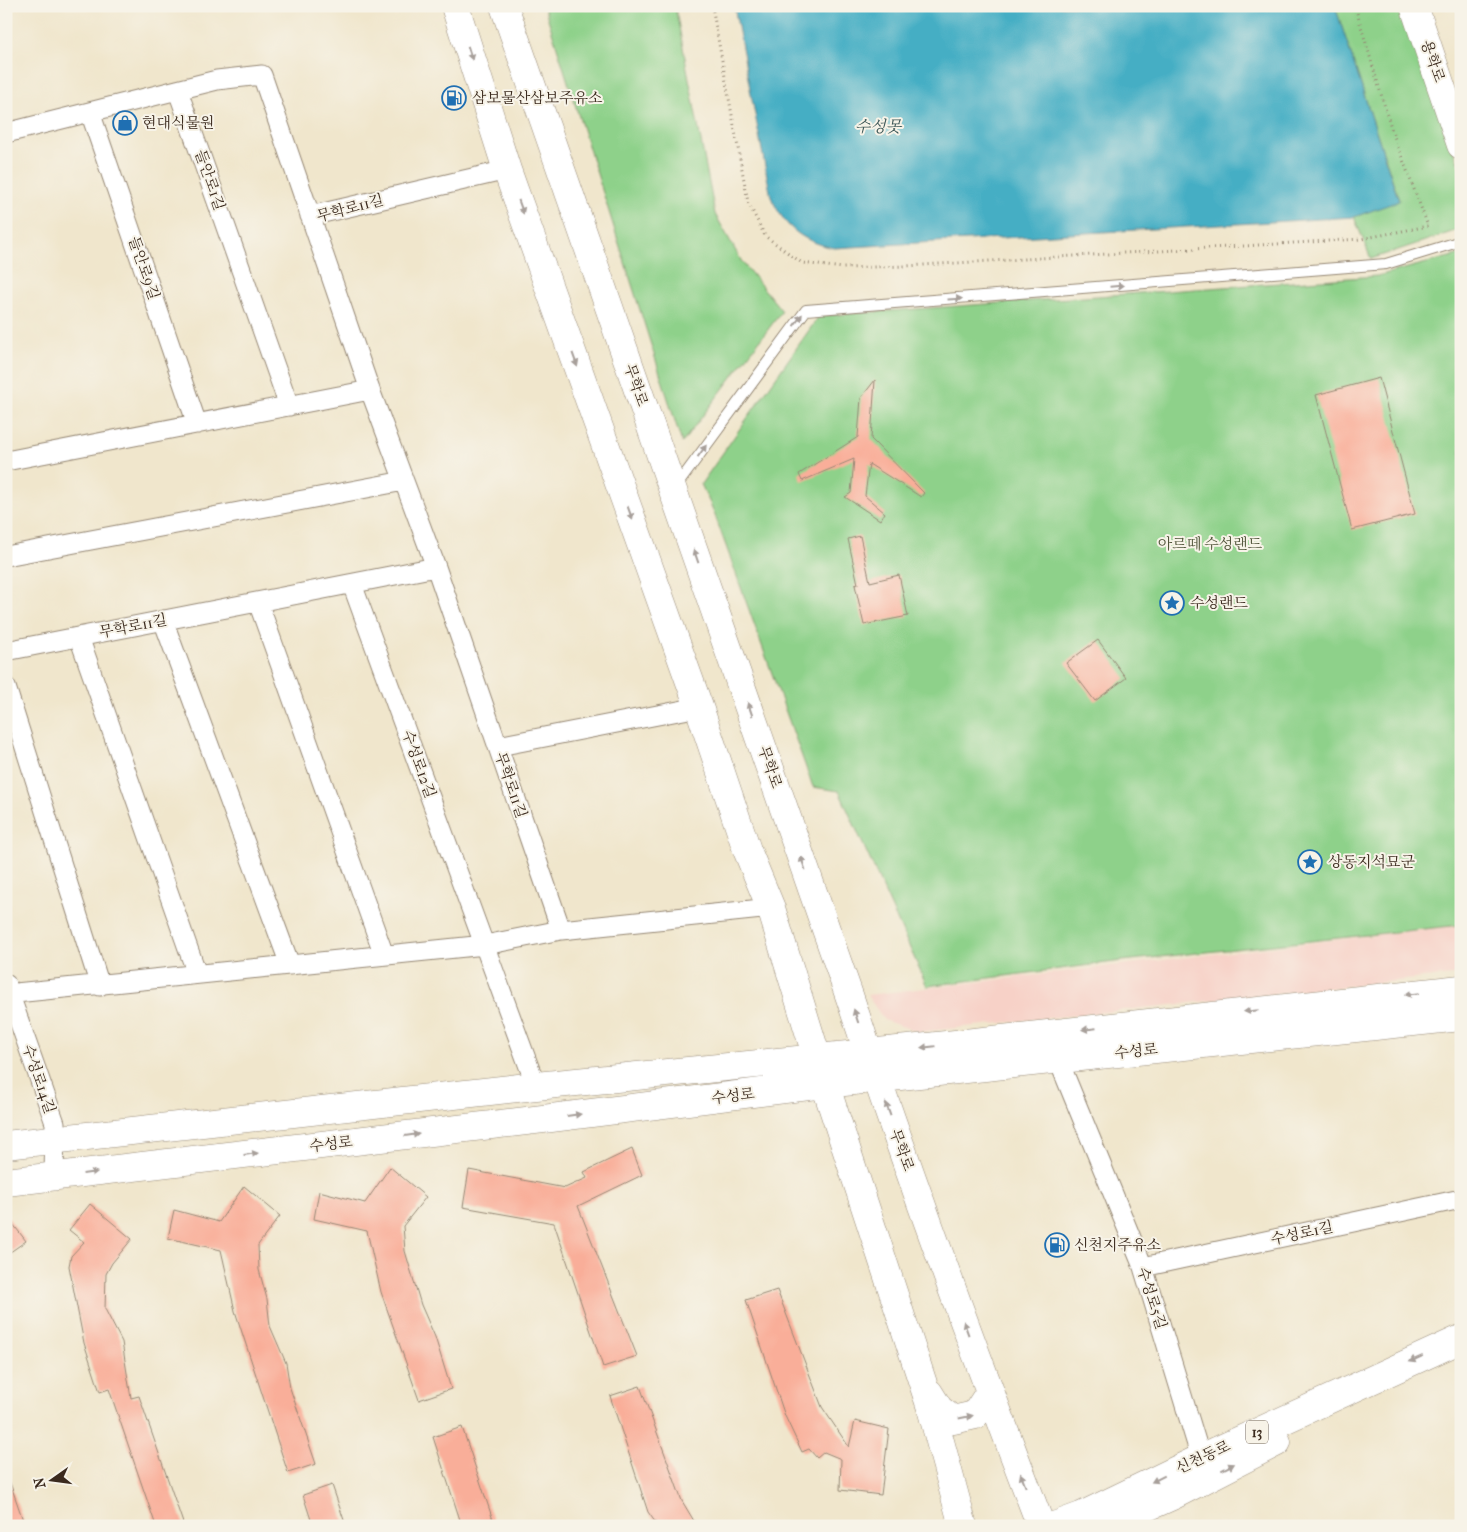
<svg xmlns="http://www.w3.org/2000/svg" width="1467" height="1532" font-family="'IM FELL French Canon','Noto Serif KR',serif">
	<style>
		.built { fill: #f7d1c7 }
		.green { fill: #8ed18a; stroke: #647e54 }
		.water { fill: #45aec4; stroke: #406c71 }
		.building { fill: #f9ae99 }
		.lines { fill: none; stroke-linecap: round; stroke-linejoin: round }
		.lane-casing { stroke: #968875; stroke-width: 12 }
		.street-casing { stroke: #968875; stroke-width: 21 }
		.secondary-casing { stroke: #968875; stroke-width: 29 }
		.primary-casing { stroke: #968875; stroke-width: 29 }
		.path { stroke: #968875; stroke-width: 3; stroke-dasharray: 1 4; stroke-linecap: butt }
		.lane { stroke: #fff; stroke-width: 10 }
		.street { stroke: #fff; stroke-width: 19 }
		.secondary { stroke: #fff; stroke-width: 28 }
		.primary { stroke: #fff; stroke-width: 28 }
		.oneway { fill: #a79f9a }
		.labels { text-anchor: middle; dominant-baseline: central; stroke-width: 4; stroke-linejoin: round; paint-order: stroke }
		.shield { fill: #f7f3e8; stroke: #73665b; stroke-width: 1 }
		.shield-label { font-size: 14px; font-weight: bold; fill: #3b2a1e }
		.street-label { font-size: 15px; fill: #3b2a1e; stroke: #f7f3e8 }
		.poi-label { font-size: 15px; fill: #3b2a1e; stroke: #f7f3e8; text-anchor: start }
		.park-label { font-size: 15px; fill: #505439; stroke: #f7f3e8 }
		.water-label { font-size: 16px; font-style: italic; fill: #3e5858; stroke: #f7f3e8 }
	</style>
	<rect width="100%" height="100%" fill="#f7f3e8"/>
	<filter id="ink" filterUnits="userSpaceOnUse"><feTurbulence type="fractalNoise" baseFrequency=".02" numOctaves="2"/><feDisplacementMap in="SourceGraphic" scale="10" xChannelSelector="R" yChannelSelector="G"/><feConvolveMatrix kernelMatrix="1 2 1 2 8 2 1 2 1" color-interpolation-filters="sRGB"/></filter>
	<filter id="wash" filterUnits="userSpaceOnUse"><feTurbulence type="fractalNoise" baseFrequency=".0096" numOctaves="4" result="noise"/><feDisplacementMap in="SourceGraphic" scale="20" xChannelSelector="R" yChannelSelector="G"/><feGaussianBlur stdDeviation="1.12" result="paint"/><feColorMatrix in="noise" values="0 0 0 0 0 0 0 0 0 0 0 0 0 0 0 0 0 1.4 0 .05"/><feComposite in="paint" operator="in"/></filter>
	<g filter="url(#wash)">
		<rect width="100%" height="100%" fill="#f0e6cc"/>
		<path class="built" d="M1461 925V974L918 1032 884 1020 867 995Z"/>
		<path class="green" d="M544 6H675L715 214 742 262 782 311 682 443Z
			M1335 6H1402L1461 171V229L1371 259 1354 217 1399 200Z
			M1461 254V925L1122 961 927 986 839 791 813 787 713 510 701 484 819 316 1377 276Z"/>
		<path class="water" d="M734 6H1335L1399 201 1354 217 834 248C801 241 785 228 771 197Z"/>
		<g id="blocks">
			<path class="building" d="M1379 378 1415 514 1352 530 1316 395Z
				M875 380 871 439 924 493 921 497 869 464 865 496 885 513 880 520 845 497 851 493 854 459 802 481 799 474 858 437 861 398Z
				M860 536 870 582 899 575 908 616 864 625 855 585 858 584 848 539Z
				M1098 640 1126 678 1095 701 1066 663Z
				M632 1149 642 1175 578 1206 637 1356 603 1367 554 1223 463 1207 469 1170 565 1188 587 1178 584 1172Z
				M390 1167 426 1197 403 1226 405 1251 421 1305 435 1337 451 1389 419 1400 381 1292 367 1231 314 1219 319 1191 365 1203Z
				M244 1186 280 1216 258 1245 259 1270 267 1299 270 1326 286 1363 290 1388 316 1464 288 1473 235 1311 221 1250 168 1238 174 1210 219 1222Z
				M90 1204 132 1239 112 1263 106 1274 105 1309 122 1342 131 1398 139 1396 184 1526H156L109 1389 100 1392 84 1343 69 1266 71 1256 84 1242 69 1230Z
				M6 1215 26 1241 6 1255Z
				M777 1290 822 1407 849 1447 855 1421 889 1429 881 1495 840 1490 841 1459 824 1452 817 1458 809 1449 802 1452 785 1416 746 1300Z
				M640 1386 682 1501 697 1526H658L648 1512 610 1396Z
				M462 1427 495 1526H462L433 1437Z
				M6 1477H8L25 1526H6Z
				M332 1485 346 1526H313L303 1495Z"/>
		</g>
	</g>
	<g filter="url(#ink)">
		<use href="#blocks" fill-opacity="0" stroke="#968875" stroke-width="1"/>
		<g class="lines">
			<g class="lane-casing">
				<path id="lane" d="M675 488 806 310 1386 264 1461 241"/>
			</g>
			<g class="street-casing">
				<path id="street" d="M178 91 289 406
					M90 112 197 424
					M6 133 217 80 262 75 370 390 436 567 561 930
					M310 216 507 170
					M6 461 370 390
					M6 556 404 481
					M352 584 536 1086
					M258 602 384 955
					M163 620 290 965
					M79 637 197 974
					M6 651 436 567
					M6 687 100 986
					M498 746 699 707
					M6 984 55 1123 54 1177
					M6 994 485 945 561 930 771 908
					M1058 1059 1143 1267 1201 1458
					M1143 1267 1461 1199"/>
			</g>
			<g class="secondary-casing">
				<path id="secondary" d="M455 6 507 170 699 707 747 850 771 908 825 1084 931 1408 963 1526
					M504 6 850 998C909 1176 974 1351 1041 1526
					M1414 6 1461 145
					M6 1145 536 1086 918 1048 1461 989
					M6 1182 543 1119 825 1084 1461 1017
					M929 1393 939 1409 953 1420 975 1415 990 1392"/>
			</g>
			<g class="primary-casing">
				<path id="primary" d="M1054 1526 1081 1516 1201 1458 1461 1339
					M1105 1526 1172 1496 1277 1442"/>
			</g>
			<path class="path" d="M712 6 748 202 765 236 802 263 843 268 906 266 1361 239 1428 226 1392 131 1355 6
				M1450 1526 1461 1519"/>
			<use href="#lane" class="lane"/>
			<use href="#street" class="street"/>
			<use href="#secondary" class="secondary"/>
			<use href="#primary" class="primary"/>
		</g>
		<defs><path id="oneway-solid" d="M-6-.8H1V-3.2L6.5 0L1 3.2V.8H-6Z" transform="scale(1.25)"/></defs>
		<g class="oneway">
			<use href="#oneway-solid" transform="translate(470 53) rotate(72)"/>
			<use href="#oneway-solid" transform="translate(521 207) rotate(70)"/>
			<use href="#oneway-solid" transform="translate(1117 286) rotate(-5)"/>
			<use href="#oneway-solid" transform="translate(955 299) rotate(-4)"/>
			<use href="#oneway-solid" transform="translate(798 320) rotate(-54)"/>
			<use href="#oneway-solid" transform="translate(575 360) rotate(70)"/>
			<use href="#oneway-solid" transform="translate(702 451) rotate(-54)"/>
			<use href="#oneway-solid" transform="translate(630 513) rotate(70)"/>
			<use href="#oneway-solid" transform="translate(696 556) rotate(-109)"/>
			<use href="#oneway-solid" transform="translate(750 709) rotate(-109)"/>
			<use href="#oneway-solid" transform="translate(803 863) rotate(-109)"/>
			<use href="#oneway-solid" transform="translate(1412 994) rotate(174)"/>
			<use href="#oneway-solid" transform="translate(1251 1011) rotate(174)"/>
			<use href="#oneway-solid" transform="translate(856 1016) rotate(-108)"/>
			<use href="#oneway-solid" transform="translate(1089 1029) rotate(174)"/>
			<use href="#oneway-solid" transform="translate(928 1047) rotate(174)"/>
			<use href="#oneway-solid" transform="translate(888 1109) rotate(-110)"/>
			<use href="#oneway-solid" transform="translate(574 1115) rotate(-7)"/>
			<use href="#oneway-solid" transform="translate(412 1135) rotate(-7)"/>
			<use href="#oneway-solid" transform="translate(251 1154) rotate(-7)"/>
			<use href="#oneway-solid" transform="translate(90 1173) rotate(-7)"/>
			<use href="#oneway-solid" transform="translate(966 1328) rotate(-110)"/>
			<use href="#oneway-solid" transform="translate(1416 1359) rotate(156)"/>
			<use href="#oneway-solid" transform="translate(966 1417) rotate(-12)"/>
			<use href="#oneway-solid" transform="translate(1228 1467) rotate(-27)"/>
			<use href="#oneway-solid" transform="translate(1158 1479) rotate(154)"/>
			<use href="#oneway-solid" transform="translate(1023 1480) rotate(-111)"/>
		</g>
	</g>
	<defs>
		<g id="fuel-ring" transform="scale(1.25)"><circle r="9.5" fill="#f7f3e8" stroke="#1f6fb2" stroke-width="1.5"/><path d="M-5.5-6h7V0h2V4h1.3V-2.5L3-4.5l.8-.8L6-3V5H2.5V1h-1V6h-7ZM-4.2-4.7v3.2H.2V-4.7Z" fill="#1f6fb2"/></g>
		<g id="shop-ring" transform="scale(1.25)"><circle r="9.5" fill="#f7f3e8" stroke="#1f6fb2" stroke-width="1.5"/><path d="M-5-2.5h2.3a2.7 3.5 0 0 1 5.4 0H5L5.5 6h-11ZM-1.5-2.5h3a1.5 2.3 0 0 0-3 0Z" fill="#1f6fb2"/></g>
		<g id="sight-ring" transform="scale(1.25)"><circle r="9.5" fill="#f7f3e8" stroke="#1f6fb2" stroke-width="1.5"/><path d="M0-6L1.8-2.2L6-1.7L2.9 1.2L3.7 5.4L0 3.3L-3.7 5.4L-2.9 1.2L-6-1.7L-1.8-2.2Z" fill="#1f6fb2"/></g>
	</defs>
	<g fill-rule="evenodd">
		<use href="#fuel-ring" x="454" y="98"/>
		<use href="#shop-ring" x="125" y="123"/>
		<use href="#sight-ring" x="1172" y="603"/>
		<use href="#sight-ring" x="1310" y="862"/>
		<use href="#fuel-ring" x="1057" y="1245"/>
	</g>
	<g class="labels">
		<rect class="shield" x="1246" y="1420.5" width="22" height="23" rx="4"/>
		<g class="shield-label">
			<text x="1257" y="1432">13</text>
		</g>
		<g class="street-label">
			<text transform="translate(1433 61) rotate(71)">용학로</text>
			<text transform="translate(210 180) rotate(71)">들안로1길</text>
			<text transform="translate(350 208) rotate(-15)">무학로11길</text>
			<text transform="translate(144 268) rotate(71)">들안로9길</text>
			<text transform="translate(636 385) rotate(71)">무학로</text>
			<text transform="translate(133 626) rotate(-11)">무학로11길</text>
			<text transform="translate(419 764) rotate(70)">수성로12길</text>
			<text transform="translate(770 767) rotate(71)">무학로</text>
			<text transform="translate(511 785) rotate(71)">무학로11길</text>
			<text transform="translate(1136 1051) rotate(-6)">수성로</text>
			<text transform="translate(39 1079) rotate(71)">수성로14길</text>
			<text transform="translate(733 1096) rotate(-7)">수성로</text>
			<text transform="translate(331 1144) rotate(-7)">수성로</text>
			<text transform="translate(902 1150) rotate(70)">무학로</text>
			<text transform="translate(1302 1233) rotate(-12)">수성로1길</text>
			<text transform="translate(1152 1298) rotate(72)">수성로5길</text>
			<text transform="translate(1203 1457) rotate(-25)">신천동로</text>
		</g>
		<g class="poi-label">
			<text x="472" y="98">삼보물산삼보주유소</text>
			<text x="142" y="123">현대식물원</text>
			<text x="1190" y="603">수성랜드</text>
			<text x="1328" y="862">상동지석묘군</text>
			<text x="1074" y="1245">신천지주유소</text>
		</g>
		<g class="park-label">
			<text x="1210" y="544">아르떼 수성랜드</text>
		</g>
		<g class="water-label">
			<text x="878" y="126">수성못</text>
		</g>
	</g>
	<rect width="1467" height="1532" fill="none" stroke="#f7f3e8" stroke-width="25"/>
	<g transform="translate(52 1480) rotate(256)" stroke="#f7f3e8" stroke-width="4" paint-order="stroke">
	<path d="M0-4L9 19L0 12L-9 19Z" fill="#3b2a1e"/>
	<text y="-8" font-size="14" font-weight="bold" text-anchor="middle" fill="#3b2a1e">N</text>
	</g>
</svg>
